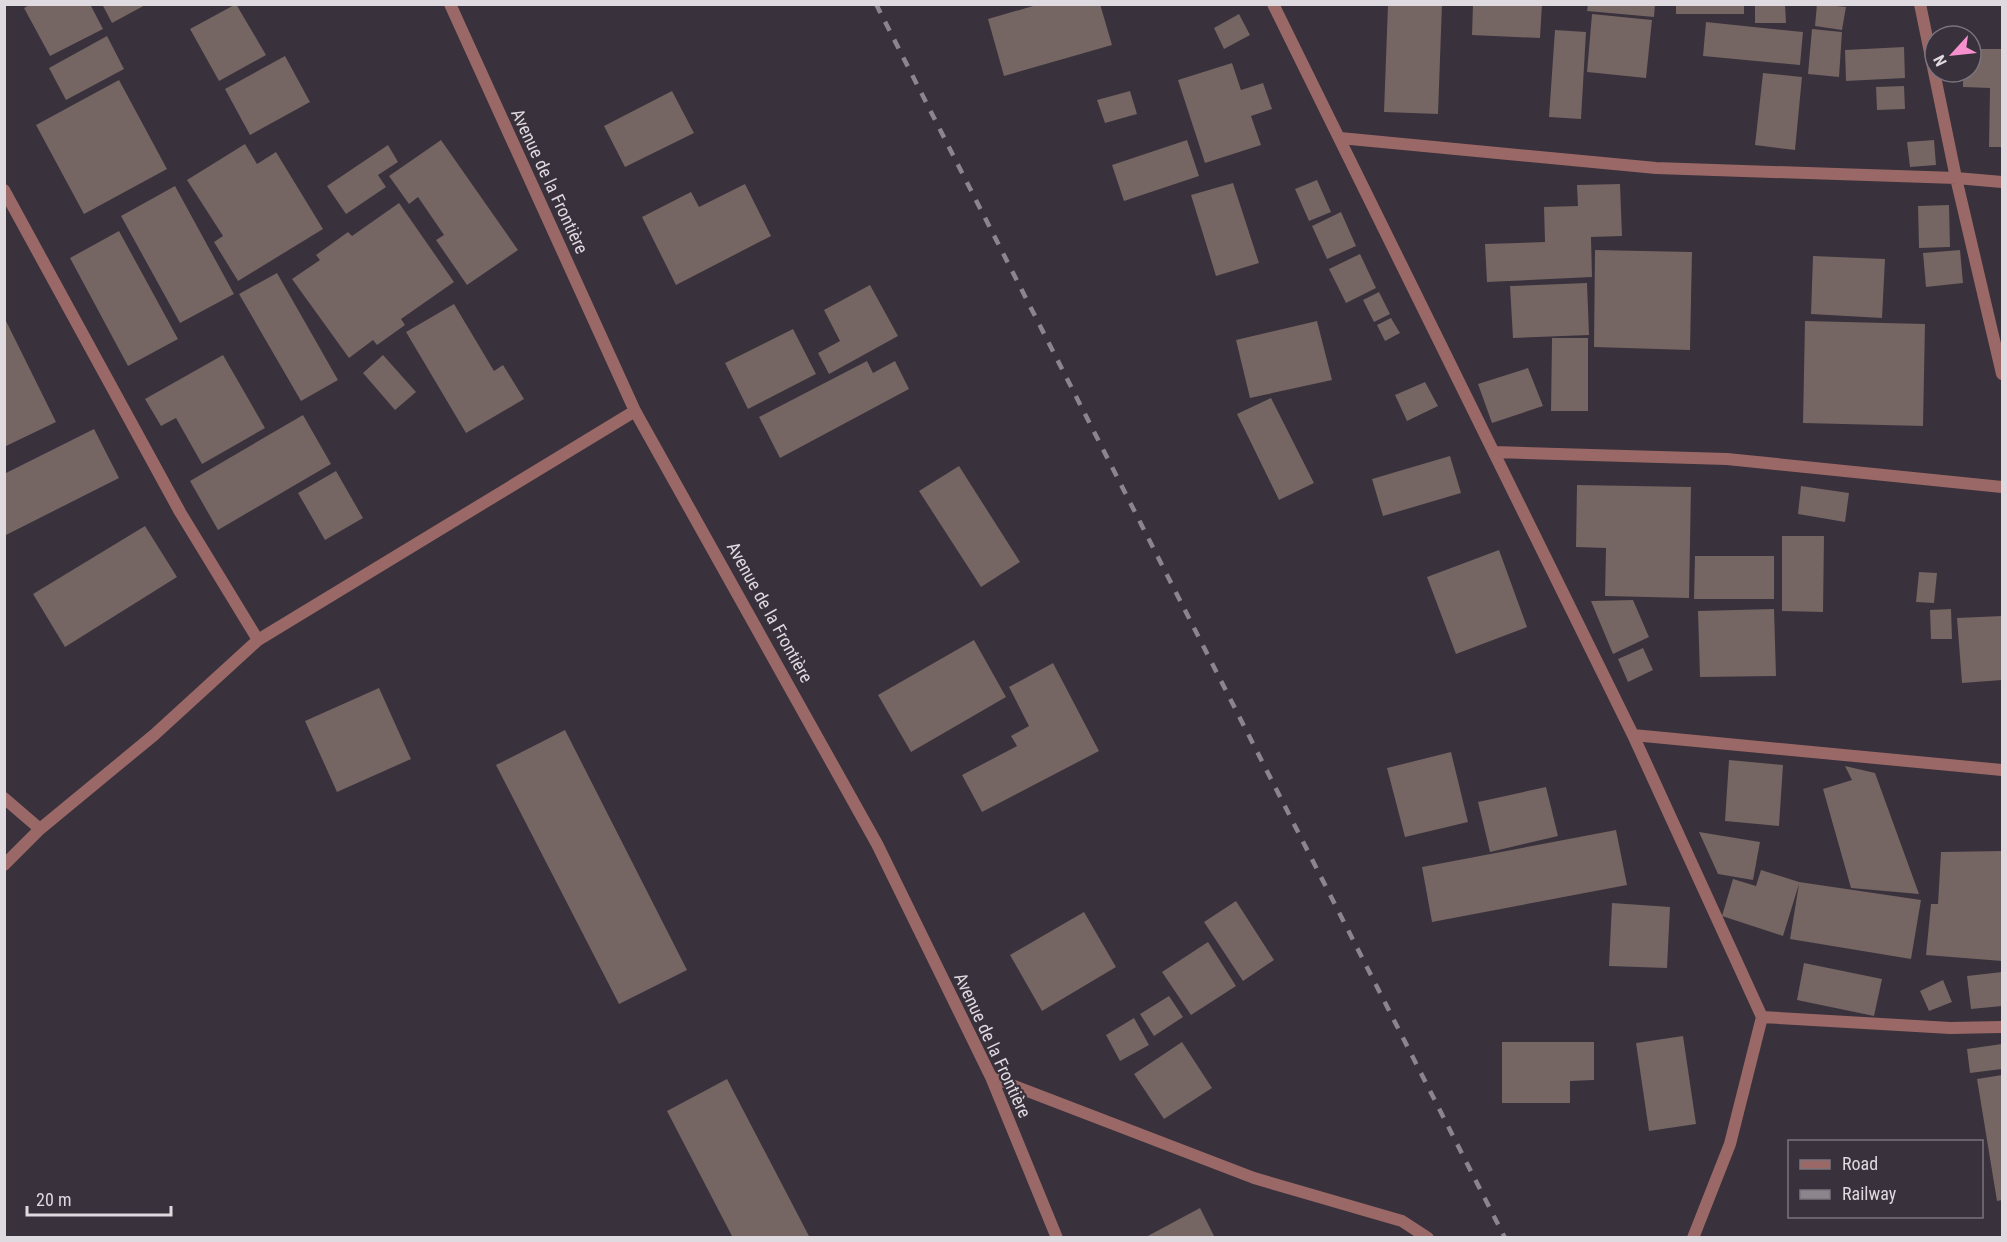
<svg xmlns="http://www.w3.org/2000/svg" width="2007" height="1242" font-family="'Roboto Condensed',sans-serif">
	<style>
		.building { fill: #756563 }
		.lines { fill: none; stroke-linecap: round; stroke-linejoin: round }
		.minor { stroke: #9a6866; stroke-width: 12 }
		.rail { stroke: #8c858d; stroke-width: 4.5; stroke-dasharray: 10 10; stroke-linecap: butt }
		.labels { text-anchor: middle; dominant-baseline: central; stroke-width: 4.5; stroke-linejoin: round; paint-order: stroke }
		.street-label { font-size: 18px; fill: #dfd9e0; stroke: #39313b }
	</style>
	<rect width="100%" height="100%" fill="#39313b"/>
	<path class="building" d="M31 4H90L103 29 50 56 24 8Z
		M102 4H147L112 23Z
		M236 4 266 55 219 81 190 29Z
		M1040 4H1100L1112 45 1004 76 988 19Z
		M1388 4H1442L1438 114 1384 112Z
		M1473 4H1542L1540 38 1472 35Z
		M1588 4H1655L1654 17 1587 11Z
		M1676 4H1744V14H1676Z
		M1755 4H1785L1786 23H1755Z
		M1817 4 1846 7 1842 30 1815 26Z
		M1239 14 1250 35 1224 49 1214 28Z
		M1592 14 1652 20 1646 78 1587 72Z
		M1706 22 1803 32 1800 65 1703 56Z
		M1812 29 1842 32 1839 77 1808 74Z
		M1555 30 1586 32 1581 119 1549 117Z
		M107 36 124 69 66 100 49 68Z
		M1904 47 1905 78 1846 81 1845 50Z
		M1971 49H2002V147H1989L1990 88 1963 87V72H1971Z
		M285 56 310 102 250 135 225 89Z
		M1232 63 1241 90 1263 83 1272 109 1251 116 1261 145 1205 163 1178 80Z
		M1763 73 1802 77 1795 150 1755 145Z
		M119 80 167 169 84 214 36 125Z
		M1904 86 1905 109 1877 110 1876 87Z
		M672 91 694 133 625 167 604 126Z
		M1130 91 1137 114 1105 123 1097 100Z
		M441 140 518 250 467 285 436 240 444 235 418 197 409 204 389 176Z
		M1187 140 1199 176 1124 201 1112 165Z
		M1934 140 1936 165 1910 167 1907 142Z
		M245 144 257 164 276 152 323 229 238 281 214 242 223 236 187 180Z
		M388 145 398 162 378 175 386 187 346 214 327 186Z
		M1317 180 1331 212 1309 221 1295 189Z
		M1233 183 1259 263 1216 276 1191 195Z
		M745 184 771 236 676 285 642 217 691 192 699 207Z
		M1620 184 1622 236 1591 237 1592 277 1487 282 1485 244 1545 242 1544 207 1578 206 1577 185Z
		M175 186 234 294 180 323 121 216Z
		M399 203 454 282 401 319 405 325 377 345 373 340 349 358 292 279 320 260 316 255 348 232 352 236Z
		M1949 205 1950 247 1919 248 1918 206Z
		M1341 212 1356 246 1327 259 1312 226Z
		M119 231 178 339 128 366 70 258Z
		M1595 250 1692 252 1690 350 1594 347Z
		M1960 250 1963 283 1926 287 1923 253Z
		M1360 254 1376 288 1346 303 1329 269Z
		M1813 256 1885 259 1882 318 1811 314Z
		M277 273 338 380 301 401 239 294Z
		M1587 283 1589 335 1513 338 1510 286Z
		M870 285 898 336 829 374 818 353 840 341 824 310Z
		M1379 292 1390 314 1374 322 1363 300Z
		M454 304 494 371 503 365 524 399 466 433 406 332Z
		M4 317 56 422 4 447Z
		M1391 318 1400 333 1385 341 1377 325Z
		M1317 321 1332 380 1250 398 1236 340Z
		M1805 321 1925 324 1923 426 1803 423Z
		M793 329 816 374 748 409 725 363Z
		M1552 338H1588V411H1551Z
		M223 355 265 428 202 464 176 418 161 426 145 399Z
		M383 355 416 392 395 410 363 373Z
		M867 361 873 373 895 361 909 389 780 458 759 417Z
		M1528 368 1543 406 1492 423 1478 384Z
		M1425 382 1438 406 1407 421 1395 395Z
		M1271 398 1314 483 1279 500 1237 414Z
		M303 415 331 464 218 530 190 481Z
		M94 429 119 478 4 536V474Z
		M1450 456 1461 493 1383 516 1372 479Z
		M959 466 1020 562 981 587 919 491Z
		M336 471 363 518 325 540 298 493Z
		M1577 485 1691 487 1689 598 1605 596 1606 548 1576 547Z
		M1801 486 1849 493 1845 522 1798 514Z
		M145 526 177 577 65 647 33 594Z
		M1782 536H1824L1823 612 1782 611Z
		M1499 550 1527 627 1456 654 1427 577Z
		M1695 556H1774V599H1694Z
		M1919 572 1937 573 1934 603 1916 602Z
		M1633 600 1649 637 1613 654 1591 601Z
		M1774 609 1776 676 1700 677 1698 611Z
		M1951 609 1952 639H1931L1930 610Z
		M2002 616V680L1962 683 1957 618Z
		M974 640 1006 697 911 752 878 695Z
		M1643 648 1653 670 1628 682 1618 659Z
		M1053 663 1099 751 982 812 962 775 1017 746 1011 736 1029 726 1009 687Z
		M379 688 411 759 337 792 305 721Z
		M565 730 687 970 619 1004 496 765Z
		M1451 752 1468 822 1405 837 1387 768Z
		M1729 760 1783 765 1779 826 1725 821Z
		M1845 766 1875 773 1919 894 1851 888 1823 789 1852 780Z
		M1546 787 1558 836 1490 852 1478 802Z
		M1616 830 1627 885 1432 922 1422 867Z
		M1699 832 1760 842 1753 880 1718 874Z
		M2002 851V961L1926 955 1931 904H1938L1941 852Z
		M1761 870 1799 882 1921 900 1911 959 1790 939 1799 884 1783 936 1722 916 1733 879 1756 886Z
		M1236 901 1274 960 1243 981 1204 922Z
		M1612 903 1670 907 1667 968 1609 966Z
		M1084 912 1116 967 1042 1011 1010 955Z
		M1208 942 1236 986 1191 1015 1162 972Z
		M1804 963 1882 979 1874 1016 1797 1000Z
		M2002 972V1006L1971 1009 1967 976Z
		M1943 980 1952 1002 1929 1011 1920 991Z
		M1169 996 1183 1017 1154 1036 1140 1014Z
		M1134 1018 1149 1045 1120 1061 1106 1035Z
		M1683 1036 1696 1124 1649 1131 1636 1043Z
		M1182 1042 1212 1088 1164 1119 1134 1074Z
		M1502 1042H1594V1080L1570 1081V1103H1502Z
		M2002 1044V1069L1970 1073 1967 1049Z
		M2002 1075V1200L1997 1201 1977 1079Z
		M727 1079 810 1238H733L667 1111Z
		M1200 1208 1215 1238H1144Z"/>
	<g class="lines">
		<path class="minor" d="M450 4 635 411 877 844 991 1077 1057 1238
			M1273 4 1633 735 1762 1017 1730 1144 1693 1238
			M1920 4 1956 178 2002 374
			M1340 138 1656 168 1956 178 2002 182
			M4 190 180 512 258 640
			M1494 452 1727 459 2002 487
			M1633 735 2002 770
			M4 798 40 829
			M4 865 40 829 154 735 258 640 635 411
			M1762 1017 1950 1028 2002 1027
			M991 1077 1254 1178 1402 1221 1428 1238"/>
		<path class="rail" d="M876 4 1505 1238"/>
	</g>
	<g class="labels">
		<g class="street-label">
			<text transform="translate(550 181) rotate(65)">Avenue de la Frontière</text>
			<text transform="translate(770 612) rotate(61)">Avenue de la Frontière</text>
			<text transform="translate(993 1045) rotate(65)">Avenue de la Frontière</text>
		</g>
	</g>
	<rect width="2007" height="1242" fill="none" stroke="#dfd9e0" stroke-width="12"/>
	<rect x="1788" y="1140" width="195" height="78" fill="#39313b" stroke="#7b747d" stroke-width="1.5"/>
	<rect x="1800" y="1160" width="30" height="9" fill="#9a6866" stroke="#7b747d" stroke-width="1.5"/>
	<text x="1842" y="1170" font-size="18" fill="#dfd9e0">Road</text>
	<rect x="1800" y="1190" width="30" height="9" fill="#8c858d" stroke="#7b747d" stroke-width="1.5"/>
	<text x="1842" y="1200" font-size="18" fill="#dfd9e0">Railway</text>
	<g transform="translate(1953 54) rotate(243)"><circle r="28" fill="#39313b" stroke="#7b747d" stroke-width="1.5"/>
	<path d="M0-4.5L10 22L0 15L-10 22Z" fill="#f790ce"/>
	<text y="-9" font-size="16" font-weight="bold" text-anchor="middle" fill="#dfd9e0">N</text>
	</g>
	<path d="M27 1206v9h144v-9" fill="none" stroke="#dfd9e0" stroke-width="3"/>
	<text x="36" y="1206" font-size="18" fill="#dfd9e0" stroke="#39313b" stroke-width="4.5" paint-order="stroke">20 m</text>
</svg>
